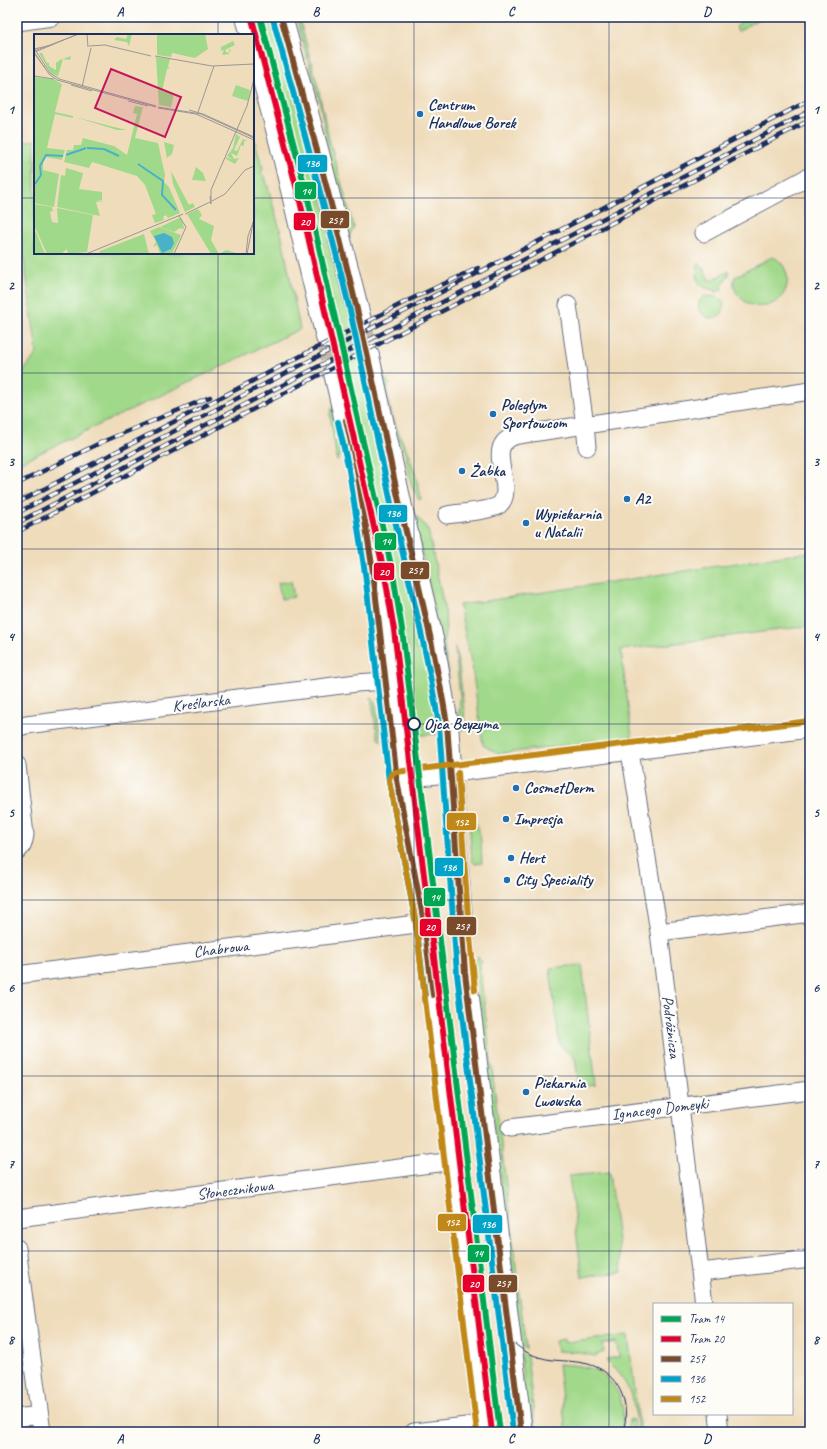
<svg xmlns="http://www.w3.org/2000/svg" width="827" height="1449" font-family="Caveat,sans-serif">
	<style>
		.green { fill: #a1d98a; stroke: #5e8474 }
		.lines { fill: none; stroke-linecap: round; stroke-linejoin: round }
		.major-tunnel { stroke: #c5b9a8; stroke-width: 22; stroke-dasharray: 22 11; stroke-linecap: butt }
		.minor-casing { stroke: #656c7f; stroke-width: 19 }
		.major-casing { stroke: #656c7f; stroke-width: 24 }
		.minor { stroke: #fff; stroke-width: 17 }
		.major { stroke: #fff; stroke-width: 22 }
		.tram { stroke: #1b2f5e; stroke-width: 1 }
		.rail-casing { stroke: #1b2f5e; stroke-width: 4.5 }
		.rail { stroke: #fdfcf7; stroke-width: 3; stroke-dasharray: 9; stroke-linecap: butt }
		.bus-1-casing { stroke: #fdfcf7; stroke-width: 9 }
		.bus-2-casing { stroke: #fdfcf7; stroke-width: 9 }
		.bus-3-casing { stroke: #fdfcf7; stroke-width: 9 }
		.bus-1 { stroke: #7a4b2a; stroke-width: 6 }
		.bus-2 { stroke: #01a3c8; stroke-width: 6 }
		.bus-3 { stroke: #c08818; stroke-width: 6 }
		.tram-1-casing { stroke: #fdfcf7; stroke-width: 9 }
		.tram-2-casing { stroke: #fdfcf7; stroke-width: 9 }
		.tram-1 { stroke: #00a651; stroke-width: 6 }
		.tram-2 { stroke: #e4002b; stroke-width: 6 }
		.grid { fill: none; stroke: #1b2f5e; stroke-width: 1; stroke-opacity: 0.55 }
		.poi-dot { fill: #1f6fb2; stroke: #fdfcf7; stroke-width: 1.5 }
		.stop-dot { fill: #fdfcf7; stroke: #1b2f5e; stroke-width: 2 }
		.labels { text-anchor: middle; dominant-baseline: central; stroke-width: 4; stroke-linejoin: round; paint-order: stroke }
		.poi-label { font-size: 16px; font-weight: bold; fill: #1b2f5e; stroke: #fdfcf7; text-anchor: start }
		.street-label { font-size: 16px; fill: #1b2f5e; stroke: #fdfcf7 }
		.stop-label { font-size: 16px; font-weight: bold; fill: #1b2f5e; stroke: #fdfcf7; text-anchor: start }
		.inset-river { fill: none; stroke: #49b1c8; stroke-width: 2 }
		.inset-road { fill: none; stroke: #9a9796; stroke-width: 1 }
		.view { fill: #c2185b; fill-opacity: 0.15; stroke: #c2185b; stroke-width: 2 }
		.inset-edge { fill: none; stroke: #1b2f5e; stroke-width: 2 }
		.line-badge { stroke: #fdfcf7; stroke-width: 1.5 }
		.badge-label { font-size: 11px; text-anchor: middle; font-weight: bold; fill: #fff }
		.neatline { fill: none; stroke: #1b2f5e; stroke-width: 1.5 }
		.grid-label { font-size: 13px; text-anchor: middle; font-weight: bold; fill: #1b2f5e }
	</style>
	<rect width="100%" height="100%" fill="#fdfcf7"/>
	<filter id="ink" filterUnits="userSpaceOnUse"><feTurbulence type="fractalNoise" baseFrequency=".025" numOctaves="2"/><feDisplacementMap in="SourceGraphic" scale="8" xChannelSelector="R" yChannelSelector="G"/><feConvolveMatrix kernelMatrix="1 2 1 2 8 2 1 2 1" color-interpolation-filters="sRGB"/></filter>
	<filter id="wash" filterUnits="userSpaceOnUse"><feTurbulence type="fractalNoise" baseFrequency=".012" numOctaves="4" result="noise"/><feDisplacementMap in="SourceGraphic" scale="16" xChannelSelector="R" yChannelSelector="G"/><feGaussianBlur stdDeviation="0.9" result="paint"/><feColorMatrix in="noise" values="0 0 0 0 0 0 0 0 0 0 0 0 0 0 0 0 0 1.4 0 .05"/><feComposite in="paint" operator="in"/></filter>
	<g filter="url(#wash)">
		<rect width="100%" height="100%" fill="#efdcbb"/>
		<path class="green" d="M255 17H274C295 99 319 181 339 264 377 419 409 576 440 734L418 735 407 642 392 644 380 539 374 508 331 320Z
			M296 17H299L318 87 329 139 354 228 349 237 329 155 320 104Z
			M748 17H762L738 31 736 27Z
			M253 135 263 169 261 173 265 177 282 237 300 329 17 464V373L24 371 37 353 17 208V143L35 140V253H253Z
			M772 257C777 258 781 262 784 267 799 295 762 321 740 297 735 292 732 285 735 277Z
			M700 263 710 281 729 271V276H727L725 282 721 287 722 290 716 292 715 290C706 289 697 286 697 275 697 271 699 269 697 265Z
			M704 296 717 297 723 301C729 333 683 314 704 296Z
			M382 374 389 384C382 404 404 442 411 461 415 473 418 485 421 497V499L419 500 412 487 406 456 394 428Z
			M333 406 342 448 340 456 337 461 330 414Z
			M413 512C419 521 427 524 429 534L445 612 446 627 444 640 449 679Z
			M810 552V626L621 650 632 737 498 754 483 745 472 667 459 605Z
			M291 581 294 597 281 599 278 583Z
			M455 647 459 667 466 728 458 731 460 697Z
			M371 697 375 702 376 706 381 741 378 739Z
			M469 818C483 822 481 851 482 863L475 864 472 861Z
			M422 820 447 1016 443 1017 413 821Z
			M478 956 481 962 480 965V970L526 1349 521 1346 474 963Z
			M582 965 596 1085 579 1087 575 1058 561 1046 559 1042 550 968Z
			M609 1172 622 1272 582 1277 569 1176Z
			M628 1335 640 1432H638C633 1399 633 1386 607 1362V1359L619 1357 616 1342 603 1344 604 1352 594 1356 576 1352 557 1351 555 1341 564 1339 565 1343Z
			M520 1352 527 1356 536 1432H529Z
			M558 1364C568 1365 579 1365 589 1368 615 1376 630 1406 620 1432H566Z
			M632 1419 633 1420 635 1432H627L629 1420Z"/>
	</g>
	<g filter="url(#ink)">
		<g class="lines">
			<path class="major-tunnel" d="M360 320 368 356
				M327 337 335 373"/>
			<g class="minor-casing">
				<path id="minor" d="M17 22 52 17
					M704 233 810 176
					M587 447 585 425 810 391
					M447 515C458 513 491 511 499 505 519 488 479 444 518 435L585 425 568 305
					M17 728 26 725 357 683 385 681
					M630 752 659 932 704 1304
					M17 765 25 835C24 843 22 847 17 852
					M397 780 810 729
					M659 932 810 913
					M17 975 424 923
					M510 1128 810 1090
					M17 1218 453 1161
					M17 1248 42 1432
					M701 1272 810 1259
					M718 1414 720 1432
					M17 1418 39 1415
					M414 1432 484 1424"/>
			</g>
			<g class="major-casing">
				<path id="major" d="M247 17 252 35
					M281 17 319 157 360 320
					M253 40 281 144 327 337
					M368 356 401 507 433 643 447 724 465 973 521 1432
					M335 373 357 469 364 516 373 572 397 780 424 923 485 1432"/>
			</g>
			<use href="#minor" class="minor"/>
			<use href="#major" class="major"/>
			<path class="tram" d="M493 1302C500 1335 518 1355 552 1360 564 1361 576 1361 588 1364 618 1372 632 1403 623 1432
				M498 1421 501 1432"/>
			<g class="rail-casing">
				<path id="rail" d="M17 484 102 442 210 397
					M17 503 407 301 478 268
					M17 513 810 100
					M17 523 810 111
					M17 532 810 120"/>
			</g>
			<use href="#rail" class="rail"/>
			<g class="bus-1-casing">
				<path id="bus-1" d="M281 17C308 116 335 214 358 314 373 378 386 442 400 506 417 579 435 651 447 724L465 973 521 1432
					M346 420 357 469 373 572 397 780 424 923 433 995"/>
			</g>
			<g class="bus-2-casing">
				<path id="bus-2" d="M273 19C300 118 328 216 351 315 365 379 378 444 392 508 409 580 427 652 439 725L457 974 513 1432
					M338 422 349 470 365 573 389 781 416 924 425 996"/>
			</g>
			<g class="bus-3-casing">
				<path id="bus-3" d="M458 773 468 916 475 990
					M477 1432 416 924 389 781C389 777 391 773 396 772L809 721"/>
			</g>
			<use href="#bus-1" class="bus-1"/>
			<use href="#bus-2" class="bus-2"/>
			<use href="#bus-3" class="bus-3"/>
			<g class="tram-1-casing">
				<path id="tram-1" d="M260 17 308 199 393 574 402 629 500 1432"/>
			</g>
			<g class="tram-2-casing">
				<path id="tram-2" d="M252 19 300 201 385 576 394 630 492 1432"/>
			</g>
			<use href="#tram-1" class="tram-1"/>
			<use href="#tram-2" class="tram-2"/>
		</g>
	</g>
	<path class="grid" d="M218 17V35M414 17V1432M609 17V1432M17 198H35M253 198H810M218 253V1432M17 373H810M17 549H810M17 724H810M17 900H810M17 1076H810M17 1251H810"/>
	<g class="poi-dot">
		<circle cx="420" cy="114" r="4"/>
		<circle cx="493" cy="414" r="4"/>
		<circle cx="462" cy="471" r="4"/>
		<circle cx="627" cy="499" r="4"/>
		<circle cx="526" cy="523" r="4"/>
		<circle cx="516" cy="788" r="4"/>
		<circle cx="506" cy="819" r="4"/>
		<circle cx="511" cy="858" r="4"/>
		<circle cx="507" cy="880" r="4"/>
		<circle cx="526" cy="1092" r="4"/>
	</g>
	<circle class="stop-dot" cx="414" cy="724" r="6"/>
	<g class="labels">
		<g class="poi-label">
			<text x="428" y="105">Centrum<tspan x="428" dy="18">Handlowe Borek</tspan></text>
			<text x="501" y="405">Poległym<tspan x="501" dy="18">Sportowcom</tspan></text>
			<text x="470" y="471">Żabka</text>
			<text x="635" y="499">A2</text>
			<text x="534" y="514">Wypiekarnia<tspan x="534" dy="18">u Natalii</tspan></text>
			<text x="524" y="788">CosmetDerm</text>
			<text x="514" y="819">Impresja</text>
			<text x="519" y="858">Hert</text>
			<text x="515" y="880">City Speciality</text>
			<text x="534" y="1083">Piekarnia<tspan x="534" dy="18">Lwowska</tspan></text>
		</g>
		<g class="street-label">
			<text transform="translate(201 703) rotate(-7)">Kreślarska</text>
			<text transform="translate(221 949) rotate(-7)">Chabrowa</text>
			<text transform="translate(671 1027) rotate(83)">Podróżnicza</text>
			<text transform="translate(660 1109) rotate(-7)">Ignacego Domeyki</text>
			<text transform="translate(235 1190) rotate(-7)">Słonecznikowa</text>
		</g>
		<g class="stop-label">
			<text x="424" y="724">Ojca Beyzyma</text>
		</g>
	</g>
	<g transform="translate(34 34)">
		<rect width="220" height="220" fill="#efdcbb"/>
		<path d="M94 0H98L95 12 93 8 80 6 83 3 92 5ZM123 0H171L174 15 161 24 138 19 137 23 123 21ZM199 7 201 11 191 16 193 19 196 18 194 15 197 16 195 20 188 21 190 16 187 17V13ZM5 19H8L13 29H15V35V32L22 36V29L26 26 37 22 36 26 29 25 24 42 20 40 30 46 17 39ZM122 23 136 25 134 33 136 34 133 35 128 57 140 60 137 73 125 71ZM0 43 19 45 28 50 21 78 39 82V84L21 80 13 114 31 116 28 126 12 123 9 128V136L25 140 20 173 0 169ZM202 51 216 56 214 67 198 62ZM101 72 109 73 101 104 124 109 131 141 130 148 135 153 146 179 134 184 132 181 129 183 130 186 121 189 118 181 122 180 111 151 103 142 58 128 55 134 30 128 33 116H39L40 111H47L49 104 80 112 93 121 103 80 99 79ZM41 83 84 94 93 96H83ZM202 100 206 103 200 116 203 117 209 105 213 107H210V112L207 111 203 122 197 119 200 125 205 124 201 130 192 125V123L199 126 193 122 199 114ZM130 108 140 111 138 120 133 124ZM162 133 169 139 172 147 158 146ZM32 134 49 139 45 155 68 158V166H62L70 167 62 168 66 182 23 173 27 141 31 142ZM137 137 155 171 159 169 161 173 151 178 139 150ZM0 170 18 173 19 177 16 178 18 188 24 189 23 174 59 181 53 218 34 220 33 215 27 220H13L0 191ZM164 175 168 181 165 185 180 192 177 206 185 220 192 216 206 220H177L153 180ZM145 184 148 185 150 195 146 194 140 198 126 193ZM125 193 147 201 138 220H126L123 211 119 213 122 208 116 197ZM0 195 2 198 11 220H0ZM110 200 115 220H65L66 217Z" fill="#a1d98a"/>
		<path d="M130 199 138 203 140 209 137 215 128 219 120 202Z" fill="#49b1c8"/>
		<path class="inset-river" d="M53 114 70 115 85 122M32 121 52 114M104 130 129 147 128 161 142 176M1 150 7 141 6 132 12 121 29 122"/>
		<path class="inset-road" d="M53 0 54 13M55 12 71 11 117 22M0 14 16 39 25 45 122 72M0 15 18 11M0 17 45 0M0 18 15 40 23 46 122 73M1 18 44 0M0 19 11 34M121 22 178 32 220 30M0 42 20 45M37 51 58 57M48 53 57 14M94 67 114 72M124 73 167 80 220 104M124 74 162 80 220 106M155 76 169 80 220 103M164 78 180 32M176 162 177 170V156L213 72 220 45M178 167 191 160 211 136 220 132M151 180 176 168M52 220 149 180M140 220 152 193 145 182M212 220 214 202 220 186M213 220 220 184"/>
		<path class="view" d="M77 35 147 63 131 103 61 74Z"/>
		<rect width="220" height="220" class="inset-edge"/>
	</g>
	<g class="line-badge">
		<rect x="297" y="154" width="31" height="19" rx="4" fill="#01a3c8"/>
		<rect x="294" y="181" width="23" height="19" rx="4" fill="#00a651"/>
		<rect x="320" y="210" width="30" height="19" rx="4" fill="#7a4b2a"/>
		<rect x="293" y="212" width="23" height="19" rx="4" fill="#e4002b"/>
		<rect x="378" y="504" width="30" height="19" rx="4" fill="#01a3c8"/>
		<rect x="374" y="532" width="23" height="19" rx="4" fill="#00a651"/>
		<rect x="400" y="561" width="30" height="19" rx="4" fill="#7a4b2a"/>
		<rect x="373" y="562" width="22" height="19" rx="4" fill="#e4002b"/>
		<rect x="446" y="812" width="31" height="19" rx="4" fill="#c08818"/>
		<rect x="434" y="857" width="30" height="20" rx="4" fill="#01a3c8"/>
		<rect x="423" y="887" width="23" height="20" rx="4" fill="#00a651"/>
		<rect x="446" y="916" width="31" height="20" rx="4" fill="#7a4b2a"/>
		<rect x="419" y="918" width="23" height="19" rx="4" fill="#e4002b"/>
		<rect x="437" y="1213" width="30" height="19" rx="4" fill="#c08818"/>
		<rect x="472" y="1214" width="31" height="20" rx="4" fill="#01a3c8"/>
		<rect x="467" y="1244" width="23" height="19" rx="4" fill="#00a651"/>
		<rect x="488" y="1274" width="30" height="19" rx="4" fill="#7a4b2a"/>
		<rect x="462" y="1274" width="23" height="19" rx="4" fill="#e4002b"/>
	</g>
	<g class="badge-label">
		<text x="312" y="167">136</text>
		<text x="306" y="195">14</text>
		<text x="335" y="224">257</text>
		<text x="305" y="226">20</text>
		<text x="393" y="517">136</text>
		<text x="386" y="545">14</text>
		<text x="415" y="574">257</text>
		<text x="384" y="576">20</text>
		<text x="461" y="826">152</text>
		<text x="449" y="871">136</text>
		<text x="435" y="901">14</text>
		<text x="462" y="930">257</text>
		<text x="430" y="931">20</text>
		<text x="452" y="1226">152</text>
		<text x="488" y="1228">136</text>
		<text x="478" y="1257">14</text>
		<text x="503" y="1287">257</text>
		<text x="474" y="1288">20</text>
	</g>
	<rect width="827" height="1449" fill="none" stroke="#fdfcf7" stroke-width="44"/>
	<rect x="653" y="1303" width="140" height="112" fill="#fdfcf7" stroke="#a3aaba"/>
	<rect x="661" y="1316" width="20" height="6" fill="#00a651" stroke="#a3aaba"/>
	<text x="689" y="1323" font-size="12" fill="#1b2f5e">Tram 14</text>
	<rect x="661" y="1336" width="20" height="6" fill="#e4002b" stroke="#a3aaba"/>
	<text x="689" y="1343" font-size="12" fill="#1b2f5e">Tram 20</text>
	<rect x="661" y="1356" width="20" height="6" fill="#7a4b2a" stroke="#a3aaba"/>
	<text x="689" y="1363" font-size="12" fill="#1b2f5e">257</text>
	<rect x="661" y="1376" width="20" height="6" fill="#01a3c8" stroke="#a3aaba"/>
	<text x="689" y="1383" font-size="12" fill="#1b2f5e">136</text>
	<rect x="661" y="1396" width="20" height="6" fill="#c08818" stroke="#a3aaba"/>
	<text x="689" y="1403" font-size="12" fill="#1b2f5e">152</text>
	<rect x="22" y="22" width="783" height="1405" class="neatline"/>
	<g class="grid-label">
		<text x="120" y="16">A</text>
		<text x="316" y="16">B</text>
		<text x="511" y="16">C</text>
		<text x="707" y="16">D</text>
		<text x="11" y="114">1</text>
		<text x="816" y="114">1</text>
		<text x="11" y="290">2</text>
		<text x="816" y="290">2</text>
		<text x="11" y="466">3</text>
		<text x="816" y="466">3</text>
		<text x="11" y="641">4</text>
		<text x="816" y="641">4</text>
		<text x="11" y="817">5</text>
		<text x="816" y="817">5</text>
		<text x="11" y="992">6</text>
		<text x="816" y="992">6</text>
		<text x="11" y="1168">7</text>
		<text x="816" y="1168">7</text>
		<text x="11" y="1344">8</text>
		<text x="816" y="1344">8</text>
		<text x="120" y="1443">A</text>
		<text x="316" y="1443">B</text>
		<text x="511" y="1443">C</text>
		<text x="707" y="1443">D</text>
	</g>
</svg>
